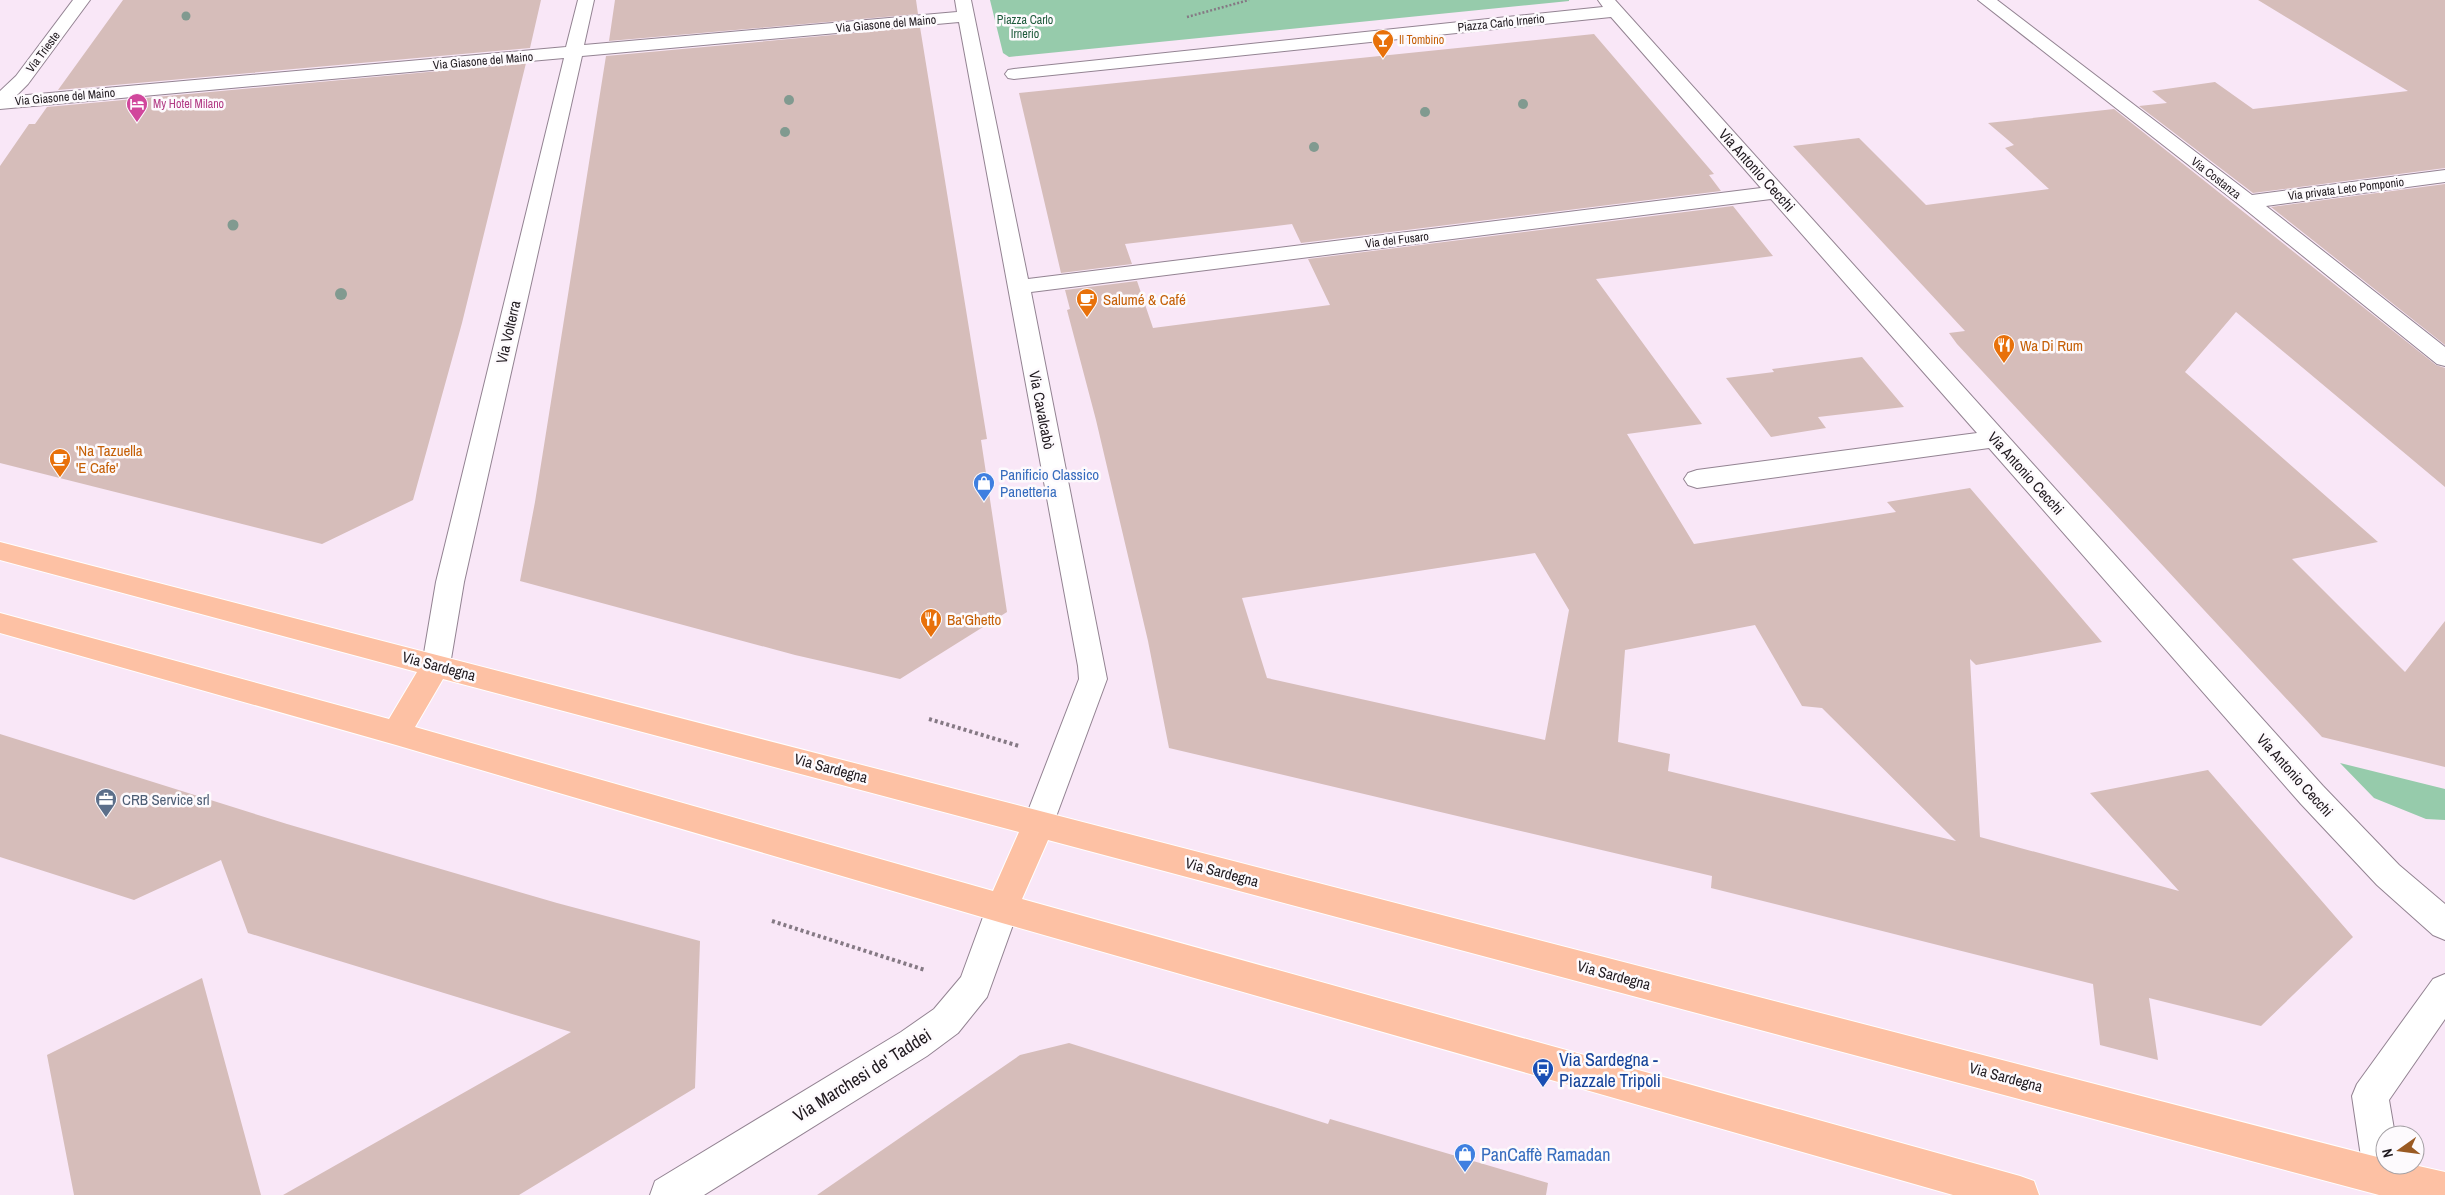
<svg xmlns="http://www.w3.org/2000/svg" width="2445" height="1195" font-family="'Archivo Narrow',sans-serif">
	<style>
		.green { fill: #96cbab }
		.building { fill: #d6bdba; fill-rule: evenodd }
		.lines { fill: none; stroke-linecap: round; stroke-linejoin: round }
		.minor-casing { stroke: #938392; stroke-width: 2 }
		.major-casing { stroke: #fff; stroke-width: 2 }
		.path-far1 { stroke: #857984; stroke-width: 2.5; stroke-dasharray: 2 2; stroke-linecap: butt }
		.path { stroke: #857984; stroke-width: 4; stroke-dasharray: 3 3; stroke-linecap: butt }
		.minor { fill: #fff; fill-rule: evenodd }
		.major { fill: #fdc1a4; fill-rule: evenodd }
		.tree { fill: #819a90 }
		.labels { text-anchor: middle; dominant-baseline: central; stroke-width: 5; stroke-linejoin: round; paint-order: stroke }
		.far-park-label { font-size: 12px; fill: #1f5b3c; stroke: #fdfafd }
		.far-street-label { font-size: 12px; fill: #1f191e; stroke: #fdfafd }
		.far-food-label { font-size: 12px; fill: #c56008; stroke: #fdfafd; text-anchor: start }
		.far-hotel-label { font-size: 12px; fill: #b23c85; stroke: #fdfafd; text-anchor: start }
		.street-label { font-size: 15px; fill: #1f191e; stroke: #fdfafd }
		.food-label { font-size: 15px; fill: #c56008; stroke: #fdfafd; text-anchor: start }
		.shop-label { font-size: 15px; fill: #366cbe; stroke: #fdfafd; text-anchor: start }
		.service-label { font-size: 15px; fill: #4e5e75; stroke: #fdfafd; text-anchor: start }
		.near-transit-label { font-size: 18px; fill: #164399; stroke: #fdfafd; text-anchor: start }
		.near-street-label { font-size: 18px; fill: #1f191e; stroke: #fdfafd }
		.near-shop-label { font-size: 18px; fill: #366cbe; stroke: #fdfafd; text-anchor: start }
	</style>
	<rect width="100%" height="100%" fill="#f9e7f7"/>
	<path class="green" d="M990 0H1569V1L1009 57 1003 53Z
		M2340 763 2445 789V820L2426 819 2374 798Z"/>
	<path class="building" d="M123 0H541L530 48 58 90Z
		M615 0H916L918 14 609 41Z
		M2258 0H2445V168L2253 193 2139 106 2167 103 2152 91 2215 82 2253 109 2408 91Z
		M920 27 987 439 981 440 1007 612 900 679 795 655 520 581 535 502 606 56Z
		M1594 34 1714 174 1709 175 1721 191 1301 243 1292 224 1125 244 1132 264 1061 273 1019 93Z
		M526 63 462 323 413 500 322 544 0 463V166L29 124H35L47 107Z
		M2114 109 2436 365 2445 368V487L2236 312 2185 372 2378 542 2292 559 2405 672 2445 621V767L2322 737 1957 344 1949 333 1965 331 1793 146 1859 138 1926 205 2049 189 2005 148 2014 145 1988 123Z
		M2445 184V345L2271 207Z
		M1733 206 1773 256 1596 279 1702 424 1627 434 1694 544 1896 512 1887 502 1970 488 2102 642 1976 665 1970 659 1980 837 2179 891 2090 793 2208 770 2353 937 2261 1026 2149 998 2158 1060 2100 1045 2093 984 1711 888 1712 876 1169 748 1148 641 1096 420 1067 310 1070 309 1065 290 1137 281 1153 328 1330 305 1308 259ZM1535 553 1569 610 1545 740 1267 678 1242 598ZM1755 625 1802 706 1822 708 1956 841 1668 771 1670 754 1618 742 1625 650Z
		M1862 357 1904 407 1818 417 1826 428 1771 437 1726 378 1774 372 1772 369Z
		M0 734 287 824 557 903 700 941 695 1088 519 1195H283L571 1032 248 933 221 860 134 900 0 857Z
		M202 978 261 1195H74L47 1055Z
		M1069 1043 1328 1124 1330 1119 1548 1183 1546 1195H817L1020 1055Z"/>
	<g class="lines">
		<g class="minor-casing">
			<path id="minor" d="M73 0H90L28 84 16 96 566 47 578 0H594L584 45 957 12 955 0H971L1028 279 1761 188 1611 17 1014 79 1008 78 1005 74 1008 70 1014 69 1603 7 1598 0H1615L2323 786 2399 865 2445 904V940L2433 935 2377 885 2301 804 1989 448 1697 488 1688 485 1684 479 1688 473 1697 470 1977 433 1771 199 1031 292 1107 679 1050 833 1039 837 1028 833 1023 824 1079 679 1078 666 959 22 582 56 464 582 450 665 446 673 436 676 426 673 422 665 436 582 564 58 0 109V91L16 76Z
				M1978 0H1997L2252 195 2445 170V182L2266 206 2445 347V366L2437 364 2241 206Z
				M1002 893 1014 898 1019 908 987 997 958 1033 927 1056 704 1195H650L655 1181 901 1032 934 1009 961 977 990 898Z
				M2445 974V1019L2389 1100 2395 1135H2385V1165H2400L2402 1177 2396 1190 2385 1195 2370 1190 2364 1177 2352 1096 2357 1084 2433 979Z"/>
		</g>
		<g class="major-casing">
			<path id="major" d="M0 542 2385 1159V1165H2414L2445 1172V1195H2379L1048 840 1022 899 2020 1176 2034 1181 2039 1195H1953L1002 923 396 745 0 633V613L389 719 417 672 0 560ZM443 679 1019 832 993 891 415 727Z"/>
		</g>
		<path class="path-far1" d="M1187 17 1249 0"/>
		<path class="path" d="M929 719 1019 746
			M772 921 925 970"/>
		<use href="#minor" class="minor"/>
		<use href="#major" class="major"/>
	</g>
	<g class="tree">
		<circle cx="186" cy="16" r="4.5"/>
		<circle cx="789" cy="100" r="5"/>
		<circle cx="1523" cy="104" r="5"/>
		<circle cx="1425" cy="112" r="5"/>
		<circle cx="785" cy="132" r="5"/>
		<circle cx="1314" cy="147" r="5"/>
		<circle cx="233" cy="225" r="5.5"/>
		<circle cx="341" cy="294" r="6"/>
	</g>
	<defs>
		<g id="bar-pin" transform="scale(1.125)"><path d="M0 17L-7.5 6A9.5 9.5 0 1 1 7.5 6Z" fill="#e8710a" stroke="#fdfafd"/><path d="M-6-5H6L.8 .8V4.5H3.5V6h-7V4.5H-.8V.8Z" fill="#fff"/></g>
		<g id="hotel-pin" transform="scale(1.125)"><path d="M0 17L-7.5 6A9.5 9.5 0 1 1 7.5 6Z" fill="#d1479c" stroke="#fdfafd"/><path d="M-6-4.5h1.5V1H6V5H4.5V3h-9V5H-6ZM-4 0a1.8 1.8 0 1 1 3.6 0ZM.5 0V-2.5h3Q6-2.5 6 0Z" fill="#fff"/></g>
		<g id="cafe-pin" transform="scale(1.125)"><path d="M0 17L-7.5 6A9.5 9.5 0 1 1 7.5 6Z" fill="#e8710a" stroke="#fdfafd"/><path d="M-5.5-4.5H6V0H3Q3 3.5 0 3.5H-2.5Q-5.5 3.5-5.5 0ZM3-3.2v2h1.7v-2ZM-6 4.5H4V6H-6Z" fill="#fff"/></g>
		<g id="restaurant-pin" transform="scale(1.125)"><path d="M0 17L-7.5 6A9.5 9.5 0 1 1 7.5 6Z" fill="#e8710a" stroke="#fdfafd"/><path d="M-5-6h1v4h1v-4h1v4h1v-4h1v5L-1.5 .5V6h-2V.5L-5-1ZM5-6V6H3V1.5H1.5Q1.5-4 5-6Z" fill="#fff"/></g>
		<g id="shop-pin" transform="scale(1.125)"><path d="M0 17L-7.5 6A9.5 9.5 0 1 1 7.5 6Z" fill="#3f7fe0" stroke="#fdfafd"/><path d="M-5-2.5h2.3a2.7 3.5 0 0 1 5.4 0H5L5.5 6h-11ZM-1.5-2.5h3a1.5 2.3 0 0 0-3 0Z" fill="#fff"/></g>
		<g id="office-pin" transform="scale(1.125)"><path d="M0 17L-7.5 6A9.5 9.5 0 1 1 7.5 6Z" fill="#5c6f8a" stroke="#fdfafd"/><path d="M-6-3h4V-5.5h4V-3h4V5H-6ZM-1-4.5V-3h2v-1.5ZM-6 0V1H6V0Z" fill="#fff"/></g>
		<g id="bus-pin" transform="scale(1.125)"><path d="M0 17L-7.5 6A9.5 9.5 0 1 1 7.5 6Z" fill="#1a4fb4" stroke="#fdfafd"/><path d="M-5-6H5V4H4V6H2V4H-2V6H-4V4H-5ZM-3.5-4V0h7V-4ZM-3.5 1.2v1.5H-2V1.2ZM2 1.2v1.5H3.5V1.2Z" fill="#fff"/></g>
	</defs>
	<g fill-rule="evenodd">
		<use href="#bar-pin" x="1383" y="40"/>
		<use href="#hotel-pin" x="137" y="104"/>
		<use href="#cafe-pin" x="1087" y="299"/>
		<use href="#restaurant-pin" x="2004" y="345"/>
		<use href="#cafe-pin" x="60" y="459"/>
		<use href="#shop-pin" x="984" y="483"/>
		<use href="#restaurant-pin" x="931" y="619"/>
		<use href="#office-pin" x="106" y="799"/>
		<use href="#bus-pin" x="1543" y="1069"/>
		<use href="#shop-pin" x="1465" y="1154"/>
	</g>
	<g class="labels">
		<g class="far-park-label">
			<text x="1025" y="20">Piazza Carlo<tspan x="1025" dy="14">Irnerio</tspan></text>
		</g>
		<g class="far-street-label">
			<text transform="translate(1501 23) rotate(-6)">Piazza Carlo Irnerio</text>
			<text transform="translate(886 24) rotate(-5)">Via Giasone del Maino</text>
			<text transform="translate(43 52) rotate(-53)">Via Trieste</text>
			<text transform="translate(483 61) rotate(-5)">Via Giasone del Maino</text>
			<text transform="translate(65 97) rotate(-5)">Via Giasone del Maino</text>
			<text transform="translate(2216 178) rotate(38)">Via Costanza</text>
			<text transform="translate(2346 189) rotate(-7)">Via privata Leto Pomponio</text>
			<text transform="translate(1397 240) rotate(-7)">Via del Fusaro</text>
		</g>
		<g class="far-food-label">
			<text x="1399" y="40">Il Tombino</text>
		</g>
		<g class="far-hotel-label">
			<text x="153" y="104">My Hotel Milano</text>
		</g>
		<g class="street-label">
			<text transform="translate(1757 170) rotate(48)">Via Antonio Cecchi</text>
			<text transform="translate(508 332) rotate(-77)">Via Volterra</text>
			<text transform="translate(1042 410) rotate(79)">Via Cavalcabò</text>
			<text transform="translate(2026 473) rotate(48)">Via Antonio Cecchi</text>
			<text transform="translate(439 666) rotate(15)">Via Sardegna</text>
			<text transform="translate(831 768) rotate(15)">Via Sardegna</text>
			<text transform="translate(2295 775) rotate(48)">Via Antonio Cecchi</text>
			<text transform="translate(1222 872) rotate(15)">Via Sardegna</text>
			<text transform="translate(1614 975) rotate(15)">Via Sardegna</text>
			<text transform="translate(2006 1077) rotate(15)">Via Sardegna</text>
		</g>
		<g class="food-label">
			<text x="1103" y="299">Salumé &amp; Café</text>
			<text x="2020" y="345">Wa Di Rum</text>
			<text x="76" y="450">'Na Tazuella<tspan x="76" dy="17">'E Cafe'</tspan></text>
			<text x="947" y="619">Ba'Ghetto</text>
		</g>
		<g class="shop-label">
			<text x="1000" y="474">Panificio Classico<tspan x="1000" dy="17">Panetteria</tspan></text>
		</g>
		<g class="service-label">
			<text x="122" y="799">CRB Service srl</text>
		</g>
		<g class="near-transit-label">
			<text x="1559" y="1059">Via Sardegna -<tspan x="1559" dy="21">Piazzale Tripoli</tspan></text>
		</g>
		<g class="near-street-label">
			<text transform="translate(862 1075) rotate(-32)">Via Marchesi de' Taddei</text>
		</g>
		<g class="near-shop-label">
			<text x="1481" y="1154">PanCaffè Ramadan</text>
		</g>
	</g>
	<g transform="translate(2400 1150) rotate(256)"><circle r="24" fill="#fdfafd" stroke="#a4a0a4"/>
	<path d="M0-4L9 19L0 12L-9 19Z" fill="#9a5a23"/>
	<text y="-8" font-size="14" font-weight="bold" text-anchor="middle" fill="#1f191e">N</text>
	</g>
</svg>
